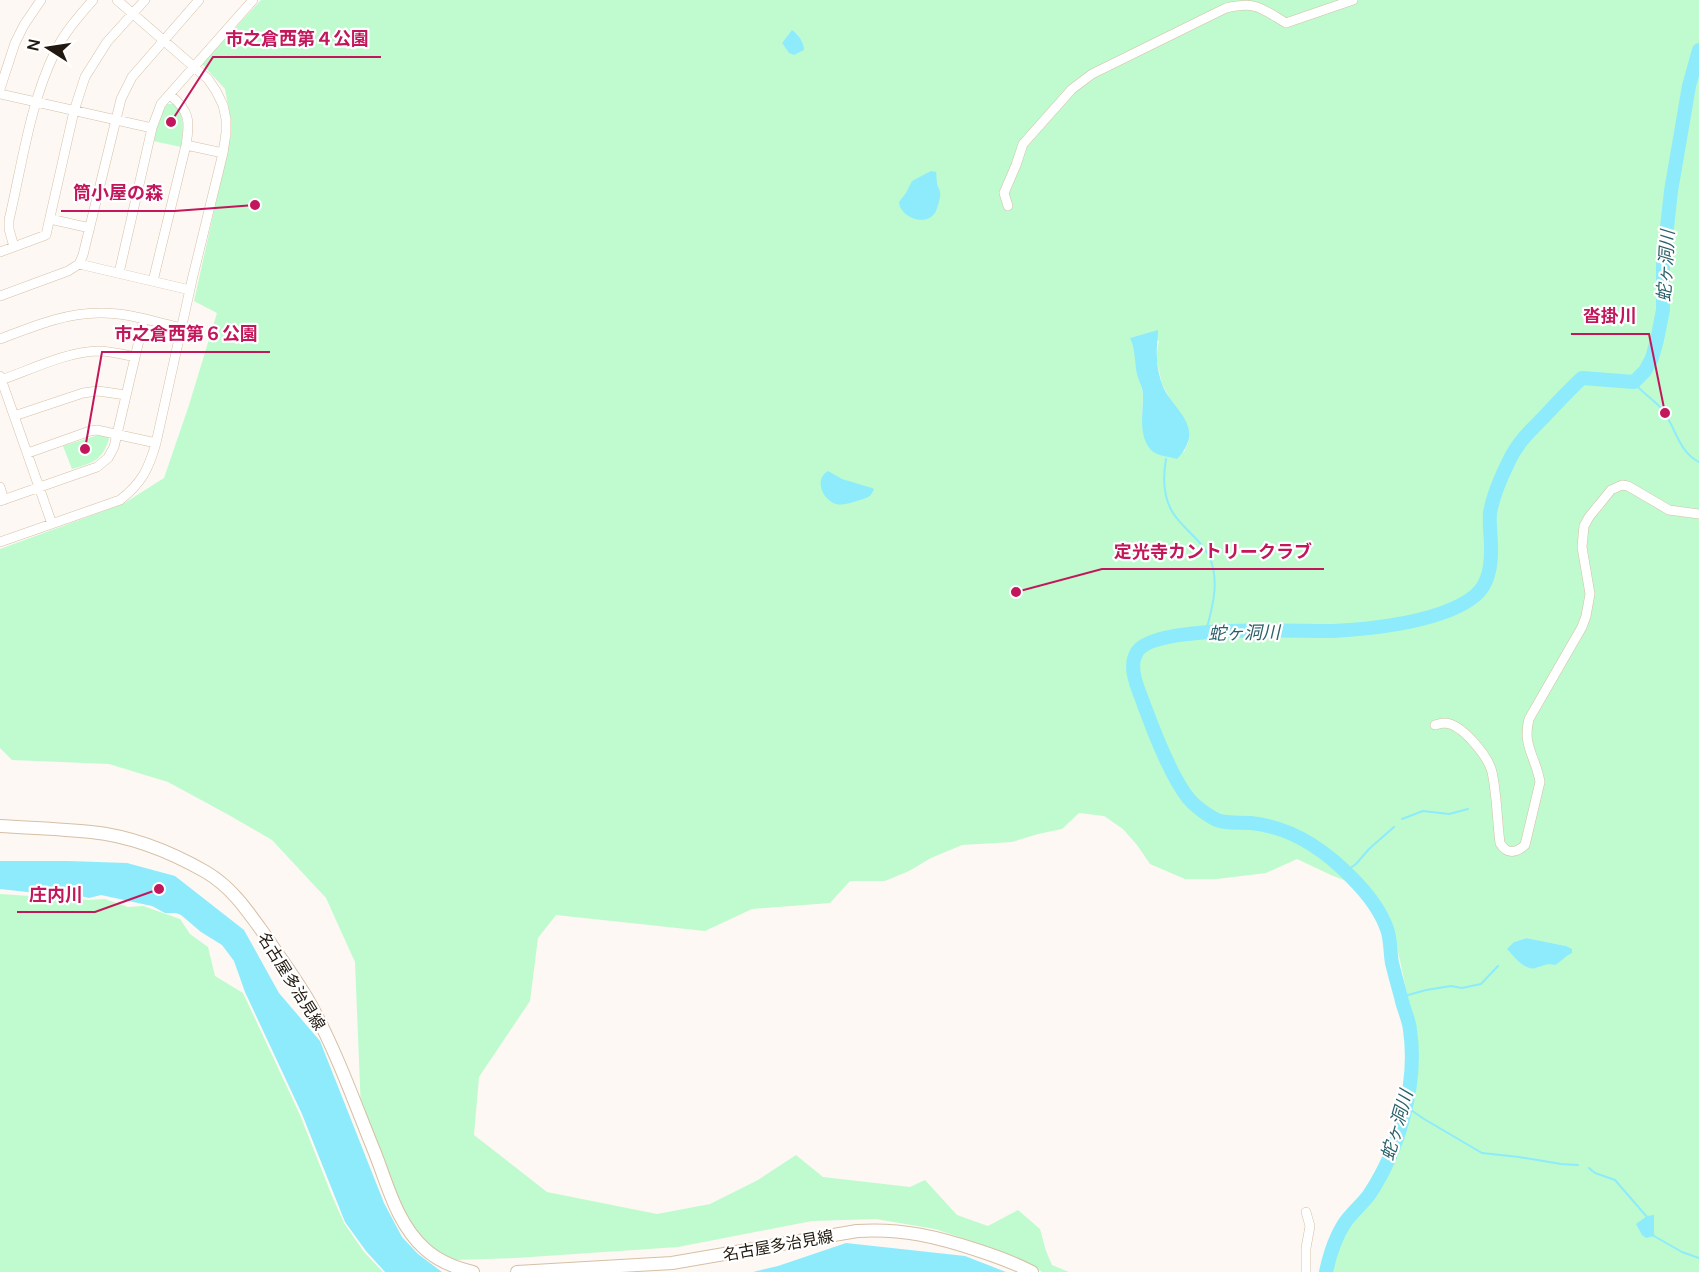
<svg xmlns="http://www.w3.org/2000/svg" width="1699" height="1272" font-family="Manrope,'Noto Sans JP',sans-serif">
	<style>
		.green { fill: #bffbce; fill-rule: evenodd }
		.water { fill: #8eebfb }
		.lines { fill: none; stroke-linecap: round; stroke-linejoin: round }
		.stream { stroke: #8eebfb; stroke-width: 2 }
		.river { stroke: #8eebfb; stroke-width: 14 }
		.minor-casing { stroke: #d6bfa5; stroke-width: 10 }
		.major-casing { stroke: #d6bfa5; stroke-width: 14 }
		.minor { stroke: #fff; stroke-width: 9 }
		.major { stroke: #fff; stroke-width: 12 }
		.labels { text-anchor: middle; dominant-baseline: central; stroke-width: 4.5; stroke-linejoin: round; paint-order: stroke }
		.street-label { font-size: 16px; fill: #21190f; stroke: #fff }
		.water-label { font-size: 18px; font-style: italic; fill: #2b6069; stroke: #fff }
		.leader { fill: none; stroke: #c2185b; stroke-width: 2 }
		.callout-dot { fill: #c2185b; stroke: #fff; stroke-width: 2 }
		.callout-label { font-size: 18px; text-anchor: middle; font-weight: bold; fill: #c2185b; stroke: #fff; stroke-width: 4.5; stroke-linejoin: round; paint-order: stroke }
	</style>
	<rect width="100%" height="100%" fill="#fdf8f3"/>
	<path class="green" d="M261 0H1699V1272H1330L1333 1257 1343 1232 1375 1195 1398 1144 1413 1093 1416 1036 1393 928 1368 889 1333 876 1297 859 1266 873 1217 879H1185L1150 864 1137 845 1123 829 1104 816 1079 813 1062 829 1038 834 1012 842 962 845 931 858 909 871 885 881H850L830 903 752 909 705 931 556 915 538 938 530 1001 479 1077 474 1135 547 1192 657 1214 710 1204 758 1180 796 1155 823 1177 910 1187 925 1180 957 1215 988 1226 1018 1210 1040 1229 1046 1251 1052 1265 1069 1272H1042L1029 1264 989 1247 935 1229 876 1219 812 1221 678 1247 516 1258 453 1260 425 1244 409 1224 393 1185 361 1110 355 962 326 898 272 840 227 814 168 782 109 764 12 760 0 748V549L123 504 164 478 189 405 217 313 194 301 231 135V121L225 89 202 64ZM792 31 797 34 802 42 791 54 782 43ZM1144 334 1159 341 1156 357 1162 384 1189 433 1188 443 1184 452 1142 418 1143 395 1135 361V348L1131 338ZM1525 938 1566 946 1547 963 1537 968 1514 942Z
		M167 104H174C186 116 183 131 181 147L153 141 160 117Z
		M105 433 109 439C102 461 92 463 72 469L63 446Z
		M0 894 89 900 105 899 128 907 143 906 180 919 190 934 208 947 215 976 243 993 300 1115 332 1196 344 1223 364 1252 383 1272H0Z"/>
	<path class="water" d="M792 30C798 34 804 42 804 50L794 55 789 53 782 43Z
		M931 171 936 172C937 176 936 179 937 182 937 188 939 186 940 192 941 197 938 206 936 211 928 228 900 218 899 202L906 193 912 181Z
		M1158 330C1158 340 1156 349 1157 358 1157 366 1159 374 1161 381 1169 409 1209 425 1177 459 1170 457 1157 456 1151 450 1138 436 1143 413 1143 396 1143 388 1139 382 1137 374 1134 361 1136 350 1130 338Z
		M828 471 842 479 872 488 874 489C871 497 867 498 860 500 852 502 844 506 836 504 822 500 814 479 828 471Z
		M0 861H68L127 863 175 876 244 930 279 993 320 1041 384 1203 402 1237 418 1254 442 1272H385L366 1251 345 1222 302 1114 245 992 234 961 222 945 201 932 181 915 176 913H165L152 906 101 895 89 898 77 895H54L0 889Z
		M1526 938 1566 946 1572 949V953C1565 956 1562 961 1555 965 1546 963 1544 966 1536 968 1524 971 1514 956 1507 949L1514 942Z
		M1654 1215V1236L1646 1238 1642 1235 1636 1224 1647 1216Z
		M846 1243 965 1256 1006 1272H753L778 1266Z"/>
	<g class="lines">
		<path class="stream" d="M1634 382C1642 394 1656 400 1664 412 1676 429 1679 452 1699 462
			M1166 459C1163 476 1163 497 1173 513 1186 533 1208 543 1213 568 1218 590 1211 611 1206 632
			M1402 819 1423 811 1449 814 1468 809
			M1345 872 1356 864 1369 849 1394 827
			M1401 997 1426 990 1451 986 1462 988 1481 984 1498 966
			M1405 1108 1411 1110 1424 1119 1482 1153 1519 1157 1561 1164 1578 1165
			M1589 1168 1595 1173 1615 1180 1647 1217
			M1653 1234 1654 1236 1682 1252 1699 1258"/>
		<path class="river" d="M1326 1272C1330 1253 1335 1237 1346 1221 1353 1212 1362 1204 1369 1195 1399 1150 1418 1084 1410 1030 1409 1019 1403 1008 1401 997 1398 986 1395 975 1392 963 1390 952 1391 940 1387 929 1380 909 1367 893 1352 878 1325 850 1291 827 1251 823 1240 822 1227 824 1217 820 1208 816 1195 806 1189 799 1171 777 1154 732 1144 705 1139 690 1127 668 1137 652 1154 623 1300 632 1333 631 1370 629 1408 625 1442 613 1478 600 1492 587 1491 547 1491 536 1489 524 1490 513 1493 495 1501 477 1509 461 1517 443 1530 431 1543 418 1556 404 1568 391 1582 378L1634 382 1645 371 1652 358 1657 340 1663 310V264L1671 191 1689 86 1699 50"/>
		<g class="minor-casing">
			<path id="minor" d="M0 89 15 43 24 25 41 0
				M0 94 152 128
				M186 145 223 153
				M1008 206 1004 193 1016 165 1023 144 1072 89 1092 74 1226 8C1256 1 1261 8 1286 23L1353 0
				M50 219 90 228
				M14 247 9 229V220C22 165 30 103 55 52 64 33 79 16 93 0
				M0 252 46 235 74 111 85 77 107 42 145 0
				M79 264 190 290
				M119 273 152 128 161 104 253 0
				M153 281 186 145C190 121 190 111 170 95
				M0 296 68 271 79 264 83 255 121 99 132 77 199 0
				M0 339C32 327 64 313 99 313 126 312 155 322 182 328
				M0 376 52 524
				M1 380C30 370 66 352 97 351 110 351 122 354 135 357
				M14 416 83 393 98 391 126 395
				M28 453 90 431 97 430 156 443
				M0 487 4 500
				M0 501 97 467 108 458 114 447 144 319
				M0 542 120 500C142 483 149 468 156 443L192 280 223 153 226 133V119L223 105 216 91 208 79 117 0
				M1435 725C1438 724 1442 723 1445 723 1462 724 1488 756 1492 772 1497 795 1497 820 1500 843 1507 855 1516 853 1525 845L1540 782C1536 757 1522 746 1529 719L1582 627 1586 616 1590 594 1582 547 1584 526 1589 517 1611 490 1622 485 1628 486 1669 510 1699 514
				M1306 1212 1310 1226 1306 1248V1272"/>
		</g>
		<g class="major-casing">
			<path id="major" d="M0 826C30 828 61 829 91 832 131 836 171 852 206 872 233 888 249 913 267 938 282 961 299 983 312 1007 337 1053 355 1104 375 1153 388 1186 397 1224 425 1249 438 1261 456 1268 473 1272
				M517 1272 672 1263 857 1231C902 1228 938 1237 980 1251 998 1257 1015 1263 1032 1272"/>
		</g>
		<use href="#minor" class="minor"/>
		<use href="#major" class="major"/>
	</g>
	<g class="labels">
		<g class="street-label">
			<text transform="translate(292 981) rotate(58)">名古屋多治見線</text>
			<text transform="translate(778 1245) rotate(-10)">名古屋多治見線</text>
		</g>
		<g class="water-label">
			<text transform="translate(1665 266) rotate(-87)">蛇ヶ洞川</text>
			<text transform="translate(1244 632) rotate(-1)">蛇ヶ洞川</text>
			<text transform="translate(1396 1125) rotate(-74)">蛇ヶ洞川</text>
		</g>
	</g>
	<path class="leader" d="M171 122L213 57H381M255 205L175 211H61M1665 413L1649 334H1571M85 449L102 352H270M1016 592L1102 569H1324M159 889L95 912H17"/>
	<g class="callout-dot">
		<circle cx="171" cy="122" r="6"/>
		<circle cx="255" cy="205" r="6"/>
		<circle cx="1665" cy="413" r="6"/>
		<circle cx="85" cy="449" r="6"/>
		<circle cx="1016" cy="592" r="6"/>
		<circle cx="159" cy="889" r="6"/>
	</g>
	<g class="callout-label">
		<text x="297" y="45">市之倉西第４公園</text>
		<text x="118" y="199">筒小屋の森</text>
		<text x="1610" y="322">沓掛川</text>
		<text x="186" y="340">市之倉西第６公園</text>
		<text x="1213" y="558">定光寺カントリークラブ</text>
		<text x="56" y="901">庄内川</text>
	</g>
	<g transform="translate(48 48) rotate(282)" stroke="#ffffff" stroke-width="4.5" paint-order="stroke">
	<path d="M0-4.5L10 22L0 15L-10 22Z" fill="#21190f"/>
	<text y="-9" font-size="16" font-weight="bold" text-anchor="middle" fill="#21190f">N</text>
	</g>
</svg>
